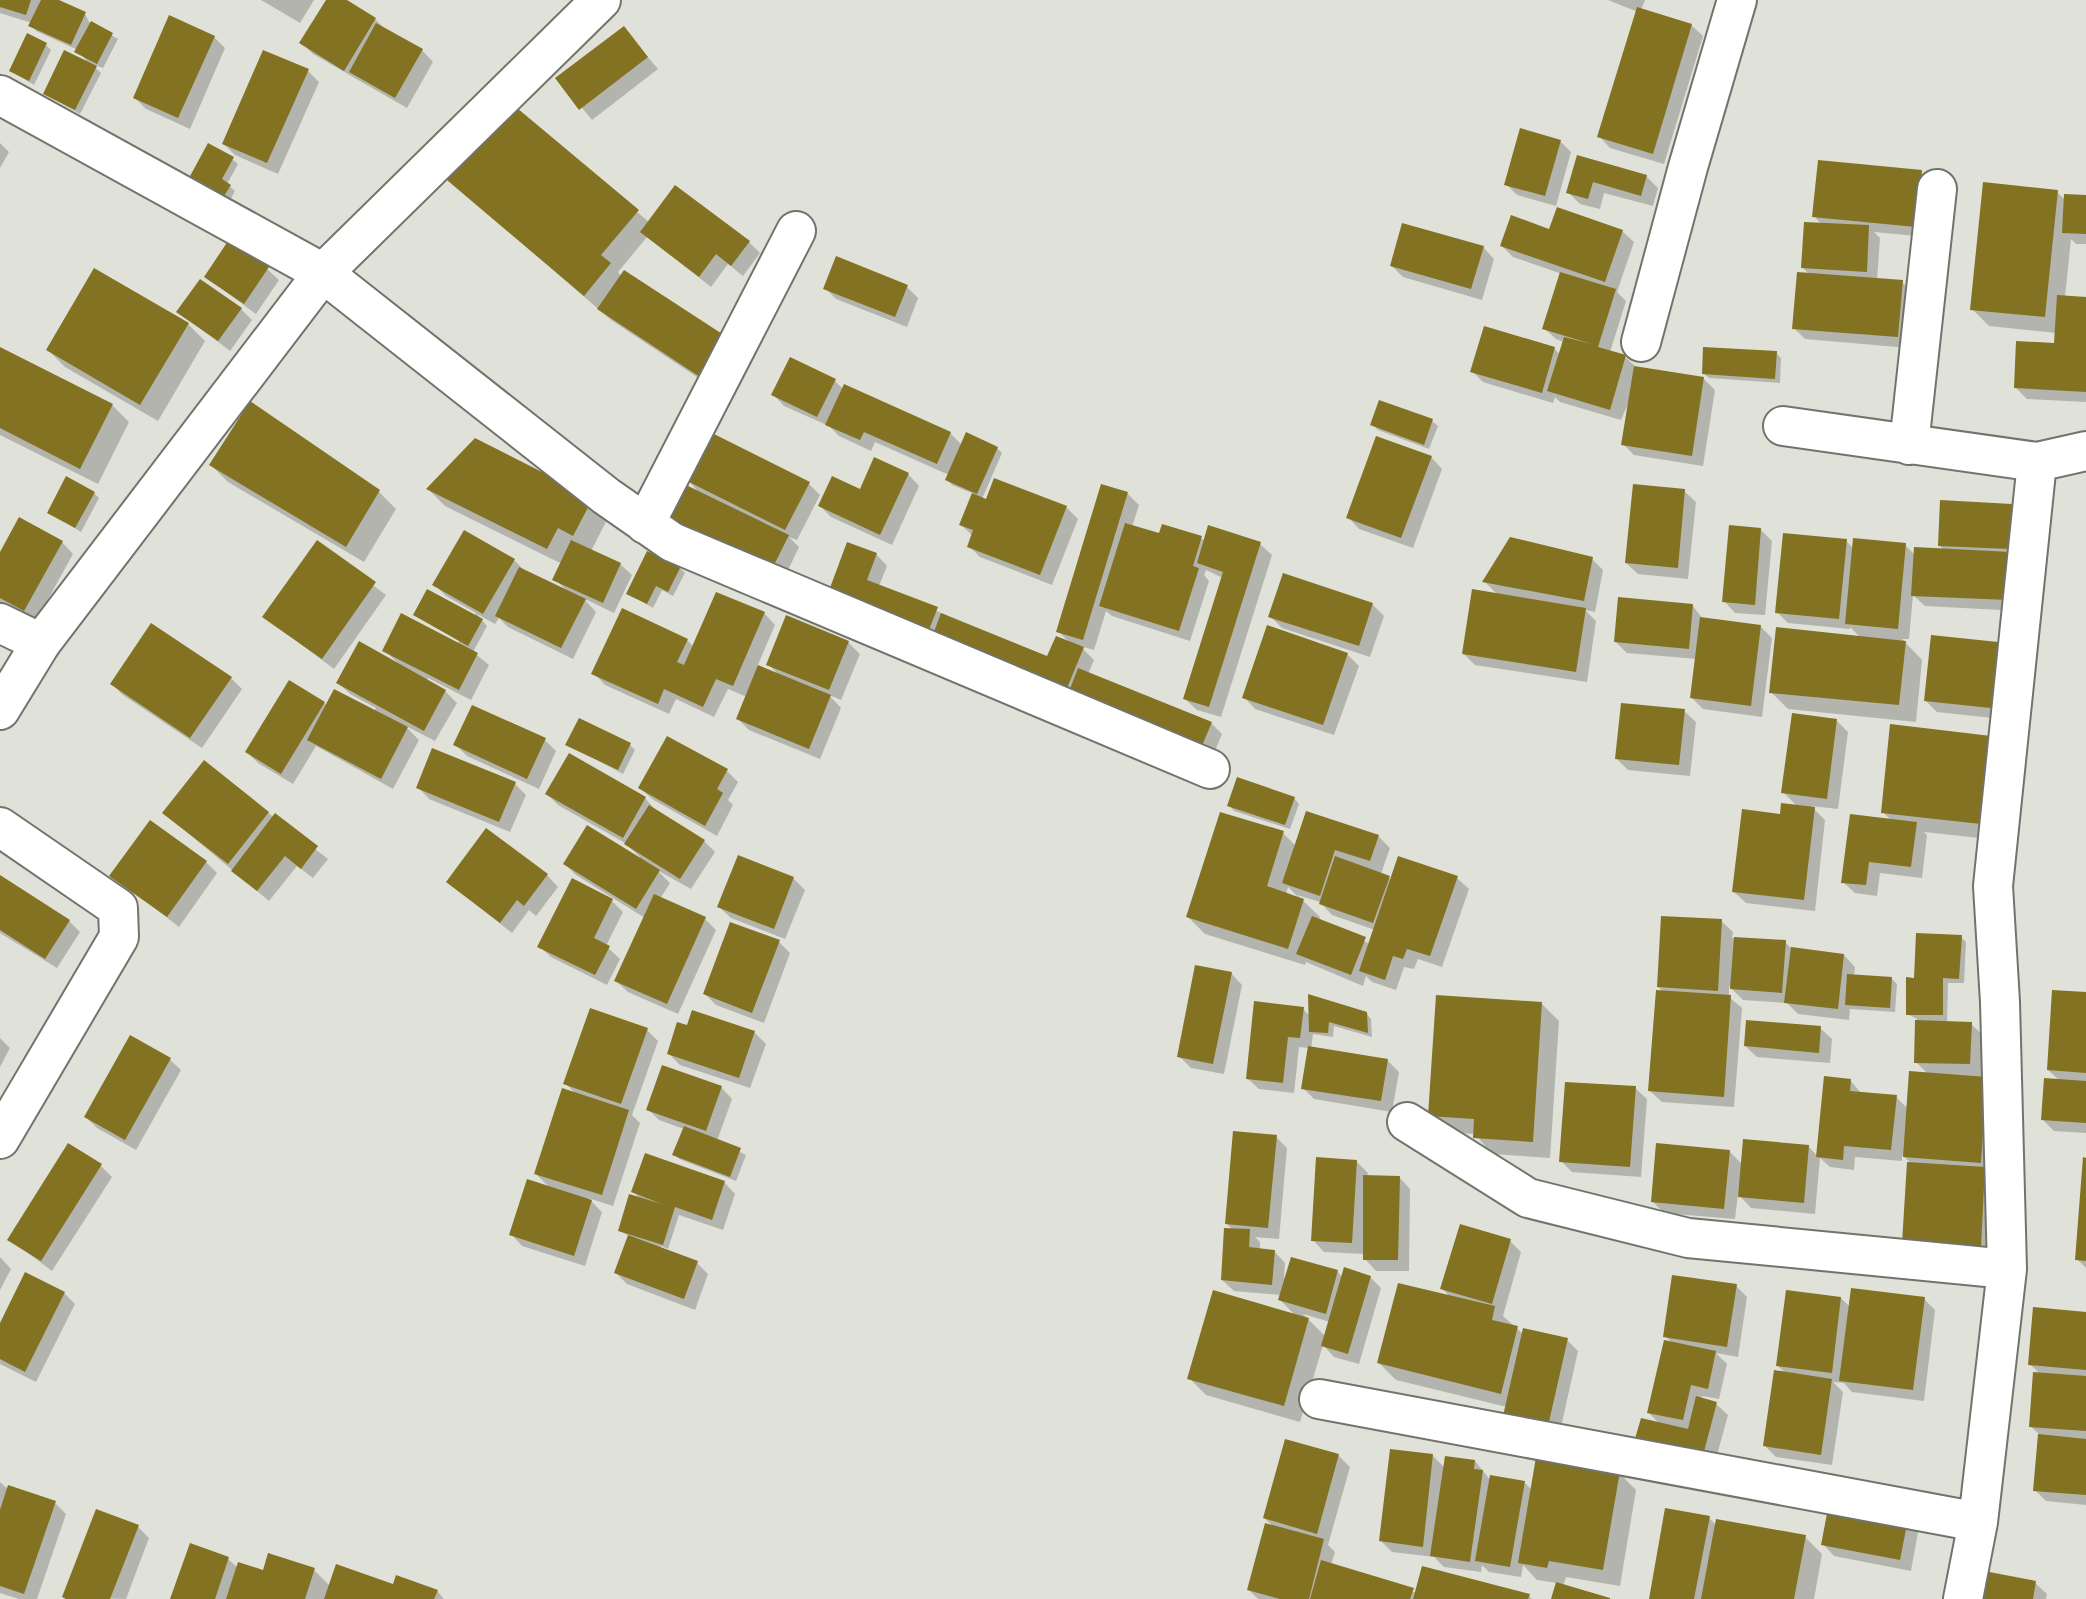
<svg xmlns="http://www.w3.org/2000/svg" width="2086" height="1599" font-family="Literata,serif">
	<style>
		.shadow { fill: #0003; fill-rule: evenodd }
		.building { fill: #827221 }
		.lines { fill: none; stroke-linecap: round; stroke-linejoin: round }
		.minor-casing { stroke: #72746c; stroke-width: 42 }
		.secondary-casing { stroke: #72746c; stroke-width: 42 }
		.minor { stroke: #fff; stroke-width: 38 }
		.secondary { stroke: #fff; stroke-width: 38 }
	</style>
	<rect width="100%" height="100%" fill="#e0e2d9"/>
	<path class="shadow" d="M0 0H55L85 14 89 22 118 39 103 68 90 63 101 73 80 114 45 94 88 63 78 50 36 31 32 23 0 13Z
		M261 0H314L300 23Z
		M328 0H344L375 19 386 30 422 50 433 62 407 108 313 54 302 43Z
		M1608 0H1645L1641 10 1691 25 1703 36 1664 164 1610 148 1599 136 1638 12Z
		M623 28 658 69 592 120 557 78Z
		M214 37 225 48 190 129 146 109 135 98Z
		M46 45 51 50 34 85 11 71Z
		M308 71 319 82 278 174 235 155 224 144Z
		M505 101 649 222 749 242 760 253 743 276 728 264 711 287 647 237 618 272 718 391 611 320 443 175Z
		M1560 141 1571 152 1556 206 1517 195 1506 184Z
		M0 143 9 152 0 168Z
		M1578 157 1646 176 1658 188 1653 206 1604 193 1600 209 1580 204 1568 192Z
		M232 159 238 164 227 184 235 191 230 200 196 182Z
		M1921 172 1932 184 1927 237 1874 232 1880 238 1877 280 1902 282 1913 293 1909 348 1805 339 1794 328 1810 275 1803 268 1822 225 1814 216Z
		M2057 192 2065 200 2086 196V244H2076L2071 239 2065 297 2086 299V402L2027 399 2016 388 2056 345 2057 333 1989 326 1972 309Z
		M1550 231H1622L1634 242 1617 292 1626 301 1610 352 1625 357 1637 368 1704 379 1715 390 1703 466 1634 455 1623 444 1631 397 1621 420 1560 402 1555 397 1553 403 1483 382 1472 371 1554 348 1560 355 1564 342 1556 339 1544 328 1562 274 1513 257 1502 246Z
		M1483 247 1494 259 1482 300 1403 277 1392 266Z
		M267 269 279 280 256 314 206 277Z
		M907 287 918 298 907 327 836 299 825 288Z
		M241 309 252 320 230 351 179 312Z
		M188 324 205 341 158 421 65 367 48 350Z
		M0 349 112 405 129 422 98 484 0 435Z
		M1776 353 1781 358 1780 383 1709 378 1703 373Z
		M835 381 843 389 950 433 962 445 997 448 1002 453 982 499 1066 507 1078 519 1052 585 980 557 969 546 973 536 961 525 974 494 952 485 947 479 949 475 875 442 871 451 839 436 829 426 784 406 773 394Z
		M1380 402 1432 421 1438 426 1429 449 1378 430 1372 424Z
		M476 440 609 516 591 551 620 564 632 575 614 613 583 598 596 612 573 659 508 627 499 618 495 624 477 614 487 626 473 652 489 665 471 700 428 678 427 681 445 691 457 703 435 741 404 725 419 740 393 789 316 746 293 784 258 763 247 752 324 703 327 706 374 711 376 708 350 694 338 683 398 663 384 650 457 644 459 641 415 614 474 616 476 613 446 596 435 585 514 560 525 571 567 591 555 579 562 564 445 506 428 489Z
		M1431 457 1442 469 1413 548 1359 529 1348 517Z
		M211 465 379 492 396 509 364 562 228 482Z
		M908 474 919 486 892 545 831 517 820 506Z
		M689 481 808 483 820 495 797 540 789 537 799 547 779 589Z
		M1102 486 1128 494 1139 505 1132 527 1160 535 1201 538 1205 542 1209 528 1260 544 1272 555 1221 717 1197 710 1185 699 1223 578 1206 570 1204 575 1209 581 1190 641 1112 616 1106 611 1094 650 1080 646 1094 660 1088 674 1211 723 1222 734 1212 758 837 614 876 554 887 566 879 586 1048 659 1070 643 1058 631Z
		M1684 491 1696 502 1688 579 1638 574 1626 563Z
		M94 493 99 498 81 532 49 512Z
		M2012 506 2023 517 2020 611 1925 606 1913 595 1909 639H1902L1922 660 1916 722 1788 709 1771 692 1861 638 1850 627V629L1788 623 1777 612 1846 541 1854 549 1905 545 1915 555 1945 551 1939 545Z
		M1760 529 1772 541 1765 615 1735 613 1724 601Z
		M62 542 73 554 36 621 0 602V555Z
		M317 543 386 595 334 669 264 617Z
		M1592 559 1603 570 1595 612 1585 610 1596 621 1587 682 1475 665 1464 654 1498 595 1484 581Z
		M680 568 685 573 673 596 662 590 653 608 629 594Z
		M1372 604 1384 616 1370 657 1282 628 1270 616Z
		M1692 605 1703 619 1760 626 1772 638 1762 717 1703 709 1692 698 1697 659 1627 653 1616 642Z
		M764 613 775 625 757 667 780 676 768 664 848 642 860 654 841 700 829 695 841 708 820 759 749 730 738 719 747 697 728 689 714 717 676 699 669 714 605 685 594 673 687 640 694 647Z
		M1998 644 2009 655 2002 719 1937 712 1926 701Z
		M1347 654 1359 666 1334 735 1255 709 1244 697Z
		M231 678 242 689 202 748 123 695 112 684Z
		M1684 711 1696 722 1690 776 1628 770 1616 758Z
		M1837 721 1848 732 1838 809 1811 806 1825 820 1815 911 1746 903 1734 892 1798 807 1783 792Z
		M1892 726 1998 840 1924 832 1927 835 1922 878 1880 873 1877 896 1855 893 1843 882 1892 821 1883 812Z
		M545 740 556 751 539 789 467 756 455 744Z
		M567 744 630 745 635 750 623 774Z
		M204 763 328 859 313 878 297 866 269 901 164 813Z
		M727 771 738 782 728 800 733 805 717 836 652 799 640 788Z
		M515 784 526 795 510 832 429 799 418 787Z
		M547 794 645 798 656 811 704 841 715 852 691 889 657 870 670 883 660 899 705 919 716 930 678 1014 628 992 616 981 645 918 576 875 565 864 640 857 625 843 558 805Z
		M1294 798 1299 804 1290 829 1234 811 1229 805Z
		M1283 833 1296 846 1378 836 1390 848 1381 874 1392 880 1399 858 1457 878 1469 889 1442 967 1418 959 1414 969 1404 967 1396 990 1372 982 1366 976 1363 986 1306 962 1305 965 1205 934 1188 917ZM1288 887 1301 900 1286 894ZM1297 895 1320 902 1332 915 1375 930 1370 944 1319 920 1320 917Z
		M206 862 217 873 179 927 112 875Z
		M547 875 558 887 536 916 529 910 512 933 448 882Z
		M0 877 69 921 80 932 57 968 0 933Z
		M793 878 805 890 785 939 731 918 719 907Z
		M612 901 623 912 606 946 620 959 607 985 551 957 539 946Z
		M1721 921 1733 932 1732 938 1785 942 1792 949 1844 955 1855 967 1854 976 1891 978 1897 984 1895 1012 1850 1009 1849 1020 1798 1014 1787 1003 1743 1000 1729 986V997L1742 1008 1734 1107 1662 1102 1650 1091 1664 992 1658 987Z
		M1961 937 1966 942 1964 983H1948L1947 1023 1971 1024 1983 1035 1981 1078H1986L1992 1258 1915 1254 1912 1164 1902 1155V1161L1855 1157 1854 1170 1830 1167 1820 1158 1815 1214 1751 1208 1738 1194 1735 1219 1664 1213 1653 1202 1729 1151 1742 1164 1809 1147 1818 1157 1850 1080 1861 1093 1896 1097 1908 1109 1928 1074 1916 1062 1917 1019 1907 1014 1916 979Z
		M779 942 790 953 764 1023 716 1005 705 994Z
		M1231 973 1242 985 1224 1074 1191 1068 1179 1056Z
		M2086 994V1133L2054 1131 2043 1120 2060 1081 2048 1070Z
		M1542 1004 1559 1021 1550 1158 1492 1154 1475 1134 1447 1132 1430 1115Z
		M1303 1009 1310 1016 1366 1013 1371 1019 1372 1037 1334 1026 1333 1037 1313 1034 1311 1049 1388 1061 1399 1072 1392 1112 1314 1099 1303 1088 1309 1048 1299 1047 1294 1093 1259 1089 1247 1078Z
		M1820 1028 1832 1039 1830 1063 1757 1057 1745 1046Z
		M647 1030 658 1041 632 1115 640 1123 613 1206 588 1198 602 1212 585 1266 522 1246 511 1234 551 1189 536 1174 576 1094 565 1083Z
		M754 1032 766 1044 750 1088 680 1065 669 1054Z
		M0 1038 10 1048 0 1067Z
		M169 1059 181 1070 136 1150 97 1128 86 1117Z
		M721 1087 732 1099 717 1141 746 1155 736 1181 679 1159 674 1154 684 1129 659 1120 648 1109Z
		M1635 1088 1647 1099 1641 1177 1572 1172 1561 1161Z
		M1276 1137 1287 1148 1279 1239 1255 1237 1260 1242V1250L1274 1251 1285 1263 1284 1278 1337 1271 1342 1277H1370L1381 1288 1359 1364 1334 1357 1323 1345 1300 1422 1206 1395 1189 1378 1296 1316 1280 1300 1281 1295 1234 1291 1222 1280 1233 1230 1227 1224ZM1303 1314 1330 1322 1325 1336Z
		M69 1146 101 1166 112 1177 52 1271 9 1239Z
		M2086 1159V1268L2077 1259Z
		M1356 1161 1368 1173 1367 1177H1399L1410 1189 1409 1271H1376L1365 1259V1254L1324 1252 1313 1240Z
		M724 1182 735 1194 723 1230 679 1215 668 1249 661 1246 660 1249 697 1263 708 1274 695 1310 627 1284 616 1273 630 1237 620 1230 640 1199 633 1191Z
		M1510 1241 1521 1252 1503 1316 1523 1334 1567 1340 1578 1351 1559 1436 1507 1407 1396 1380 1379 1363 1451 1298 1442 1288Z
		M0 1257 11 1269 0 1290Z
		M1736 1286 1747 1297 1738 1357 1716 1353 1727 1364 1719 1399 1702 1396 1701 1400 1716 1404 1728 1415 1711 1477 1649 1413 1673 1344 1665 1336Z
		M64 1293 75 1304 36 1382 0 1364V1327Z
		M1841 1298 1851 1308 1924 1299 1935 1310 1924 1401 1852 1392 1844 1383 1833 1382 1843 1392 1832 1465 1776 1457 1765 1446 1787 1374 1777 1365Z
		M2086 1314V1505L2046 1501 2035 1490 2040 1435 2030 1426 2040 1374 2030 1364Z
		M1286 1441 1339 1456 1350 1467 1328 1545 1335 1552 1331 1565 1416 1593 1529 1596 1532 1599H1258L1249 1590 1274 1527 1264 1518Z
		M1433 1456 1445 1468 1475 1461 1491 1481 1524 1482 1532 1490 1619 1473 1636 1490 1620 1586 1566 1577 1563 1586 1606 1599H1553L1557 1583 1537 1580 1523 1565 1521 1577 1489 1572 1482 1565 1481 1572 1444 1567 1434 1557 1392 1552 1381 1541Z
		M0 1482 9 1490 55 1503 66 1514 37 1599H19L0 1593Z
		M1709 1518 1716 1525 1805 1537 1822 1554 1814 1599H1651Z
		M1907 1520 1918 1532 1911 1571 1834 1556 1823 1544Z
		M138 1527 149 1538 126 1599 64 1597Z
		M191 1546 228 1559 238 1568 264 1572 314 1570 330 1586H394L437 1591 444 1599H172Z
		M2035 1583 2047 1594 2046 1599H1981Z"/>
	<path class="building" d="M0 0H31L26 15 0 7Z
		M41 0H59L86 12 71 45 28 26Z
		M326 0H347L376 18 344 71 299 43Z
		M1637 7 1692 24 1653 154 1597 137Z
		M169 15 215 36 178 118 133 98Z
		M91 21 113 33 97 64 74 52Z
		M376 23 423 49 395 98 349 72Z
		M624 26 648 57 579 110 555 78Z
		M27 33 47 43 29 81 9 71Z
		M64 50 97 66 75 110 43 94Z
		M263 50 309 69 267 163 222 144Z
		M505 98 639 210 601 255 611 263 584 296 441 175Z
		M1520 128 1561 140 1545 196 1504 185Z
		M208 143 234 157 222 179 231 185 224 196 189 178Z
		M1577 155 1647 175 1641 196 1593 182 1588 199 1566 193Z
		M1818 160 1922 170 1916 227 1812 217Z
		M1983 182 2058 190 2045 317 1970 310Z
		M675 185 750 241 731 266 716 254 699 277 640 232Z
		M2064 194 2086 195V234L2062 233Z
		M1557 207 1623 230 1605 282 1500 246 1511 215 1549 229Z
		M1804 222 1869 225 1867 272 1801 268Z
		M1402 223 1484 246 1471 289 1390 266Z
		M228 241 269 267 244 304 204 277Z
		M836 256 908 285 895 317 823 289Z
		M94 268 189 323 140 405 46 350Z
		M624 270 733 341 706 381 597 309Z
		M1560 272 1616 289 1598 347 1626 355 1610 410 1547 391 1564 337 1592 344 1542 329Z
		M1797 272 1903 280 1898 337 1792 329Z
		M200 279 242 308 218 341 176 312Z
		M2057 295 2086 297V392L2014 388 2016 341 2054 343Z
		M1484 326 1555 347 1542 393 1470 372Z
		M0 347 113 404 80 469 0 428Z
		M1703 347 1777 351 1775 379 1702 374Z
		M790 357 836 379 817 417 771 395Z
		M1634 366 1704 377 1692 456 1621 445Z
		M844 384 951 432 937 464 864 432 860 440 825 425Z
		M1379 400 1433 419 1424 445 1370 425Z
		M250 401 380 490 346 547 209 465Z
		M966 432 998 447 977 494 945 480Z
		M712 433 810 482 785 530 687 481Z
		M1376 436 1432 456 1401 538 1346 518Z
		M475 438 593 498 573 536 558 528 547 549 426 489Z
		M874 457 909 473 880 535 818 506 832 476 860 489Z
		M66 476 95 492 75 528 47 513Z
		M994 478 1067 506 1040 575 967 547 973 530 959 525 972 493 986 499Z
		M684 484 789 535 767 579 663 528Z
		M1101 484 1128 492 1083 640 1056 632Z
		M1633 484 1685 489 1678 568 1625 563Z
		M1940 500 2012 504 2010 549 1938 546Z
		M19 517 63 541 24 611 0 598V552Z
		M1125 523 1159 533 1162 524 1202 536 1193 566 1199 568 1179 631 1099 606Z
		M1208 525 1261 542 1209 707 1183 699 1223 572 1197 563Z
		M1729 525 1761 528 1755 605 1722 602Z
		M464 530 515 559 483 614 432 585Z
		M1783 533 1847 539 1839 619 1775 613Z
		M1510 537 1593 557 1584 601 1482 582Z
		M1853 538 1906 543 1898 629 1845 624Z
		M317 540 376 582 322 659 262 617Z
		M571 540 621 563 603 603 552 580Z
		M847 542 877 553 867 580 938 607 924 642 824 604Z
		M1914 547 2011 552 2009 600 1911 596Z
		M647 551 681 566 668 592 656 586 647 604 626 594Z
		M519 567 586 599 561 648 495 616Z
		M1283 573 1373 603 1359 646 1268 617Z
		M427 589 483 619 468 646 413 615Z
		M1472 589 1586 608 1576 672 1462 654Z
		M716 592 765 612 733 686 716 679 703 707 664 689 658 704 591 674 622 608 688 639 677 662 684 665Z
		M1618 597 1693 604 1689 649 1614 642Z
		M401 613 478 653 459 690 382 651Z
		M941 613 1047 656 1056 636 1084 647 1065 693 931 640Z
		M786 615 849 641 829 690 766 665Z
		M1700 617 1761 625 1751 706 1690 698Z
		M151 623 232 677 190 738 110 684Z
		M1267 625 1348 653 1323 725 1242 698Z
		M1776 627 1906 641 1899 705 1769 693Z
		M1931 635 1998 642 1991 708 1924 701Z
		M359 641 446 690 424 731 336 683Z
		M758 665 831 695 809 749 736 719Z
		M1078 668 1212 722 1201 748 1068 694Z
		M289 680 325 702 281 774 245 752Z
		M334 689 408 727 381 779 307 740Z
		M1621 703 1685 709 1679 765 1615 759Z
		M472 705 546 738 527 779 453 745Z
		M1792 713 1837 719 1827 799 1781 793Z
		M579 718 631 743 618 770 565 745Z
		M1890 724 1991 736 1981 824 1881 813Z
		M667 736 728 769 717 789 723 793 705 826 638 788Z
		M432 748 516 782 499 822 416 788Z
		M569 753 646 797 623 838 545 794Z
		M204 760 269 812 228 864 162 813Z
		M1237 777 1295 797 1285 825 1227 806Z
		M1781 803 1815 807 1804 900 1732 892 1742 809 1780 814Z
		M649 805 705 840 680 879 624 844Z
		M1306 811 1379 835 1370 861 1335 850 1320 896 1282 883Z
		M1220 812 1284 831 1267 886 1304 899 1288 949 1186 917Z
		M275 813 318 846 301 869 285 856 257 891 231 871Z
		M1850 814 1917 822 1911 867 1869 862 1866 885 1841 883Z
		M150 820 207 861 167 917 109 876Z
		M587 825 660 870 636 909 563 864Z
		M486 828 548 874 524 906 517 900 500 923 446 882Z
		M738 855 794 877 774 929 717 907Z
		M1335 856 1390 876 1373 923 1319 904Z
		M1398 856 1458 876 1430 956 1407 949 1403 959 1393 956 1385 980 1359 971Z
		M0 875 70 920 45 959 0 930Z
		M572 878 613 899 594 938 610 946 595 975 537 947Z
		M654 894 706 917 667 1004 614 981Z
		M1312 916 1366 937 1351 975 1296 954Z
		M1661 916 1722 919 1718 991 1657 987Z
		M730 922 780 940 752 1013 703 994Z
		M1916 933 1962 935 1959 979 1943 978V1015H1906V977L1914 978Z
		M1734 937 1786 940 1782 993 1730 989Z
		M1791 947 1844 954 1838 1009 1784 1003Z
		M1195 965 1232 972 1213 1064 1177 1057Z
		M1847 974 1892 977 1890 1008 1845 1005Z
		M1656 990 1731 995 1724 1097 1648 1091Z
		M2052 990 2086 992V1073L2047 1070Z
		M1308 994 1367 1012 1368 1033 1329 1022 1328 1033 1309 1032Z
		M1436 995 1542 1002 1533 1142 1473 1138 1474 1119 1428 1116Z
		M1254 1001 1304 1007 1300 1038 1288 1037 1283 1083 1246 1079Z
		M590 1008 648 1028 621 1104 563 1084Z
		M692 1010 755 1031 739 1078 667 1054 677 1022 687 1025Z
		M1746 1020 1821 1026 1819 1053 1744 1046Z
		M1915 1020 1972 1022 1970 1064 1914 1063Z
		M130 1035 171 1058 125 1140 84 1117Z
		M1308 1046 1388 1059 1381 1101 1301 1089Z
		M662 1065 722 1086 706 1131 646 1110Z
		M1909 1071 1987 1077 1981 1163 1903 1157Z
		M1824 1076 1851 1079 1850 1091 1897 1095 1891 1150 1844 1146 1843 1160 1816 1157Z
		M2044 1078 2086 1081V1123L2041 1120Z
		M1565 1082 1636 1086 1630 1167 1559 1162Z
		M562 1088 629 1110 602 1195 534 1174Z
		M684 1126 741 1148 730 1177 672 1155Z
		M1233 1131 1277 1135 1268 1228 1225 1224Z
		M1743 1139 1809 1145 1804 1203 1738 1197Z
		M68 1143 102 1164 41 1261 7 1240Z
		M1656 1143 1730 1150 1724 1209 1651 1202Z
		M645 1153 725 1181 712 1220 675 1207 663 1245 618 1231 629 1194 662 1204 631 1192Z
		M1316 1157 1357 1160 1352 1243 1311 1241Z
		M2083 1157 2086 1158V1261L2075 1260Z
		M1907 1162 1985 1167 1981 1247 1902 1243Z
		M1363 1175 1400 1176 1398 1260H1363Z
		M527 1179 592 1200 574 1256 509 1235Z
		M1460 1224 1511 1239 1492 1304 1440 1289Z
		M1224 1228 1250 1229 1249 1247 1275 1250 1272 1285 1221 1280Z
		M628 1235 698 1261 684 1299 614 1273Z
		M1291 1257 1338 1270 1326 1314 1278 1300Z
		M1344 1267 1371 1276 1348 1354 1321 1346Z
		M25 1272 65 1292 25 1372 0 1359V1323Z
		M1672 1275 1737 1284 1727 1347 1663 1337Z
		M1398 1283 1495 1306 1492 1320 1518 1326 1501 1394 1377 1363Z
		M1851 1288 1925 1297 1913 1390 1839 1381Z
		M1213 1290 1309 1318 1284 1406 1187 1379Z
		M1786 1290 1841 1297 1832 1373 1776 1366Z
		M2033 1307 2086 1312V1370L2028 1365Z
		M1523 1328 1568 1338 1548 1426 1503 1416Z
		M1664 1340 1716 1351 1708 1389 1691 1385 1683 1420 1647 1413Z
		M1774 1370 1832 1379 1821 1455 1763 1446Z
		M2033 1372 2086 1376V1431L2029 1427Z
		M1696 1396 1717 1402 1700 1467 1632 1449 1641 1418 1688 1429Z
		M2038 1434 2086 1439V1495L2033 1491Z
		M1285 1439 1339 1454 1317 1534 1263 1518Z
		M1390 1449 1433 1454 1423 1547 1379 1541Z
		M1445 1456 1475 1460 1474 1469 1483 1470 1470 1562 1430 1556Z
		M1536 1457 1620 1471 1603 1570 1549 1561 1547 1568 1518 1563Z
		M1490 1475 1525 1481 1510 1567 1475 1561Z
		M8 1485 56 1501 24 1594 0 1586V1510Z
		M1829 1503 1908 1519 1900 1560 1821 1545Z
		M1665 1508 1710 1516 1694 1599H1649Z
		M96 1509 139 1525 110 1599H66L62 1597Z
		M1716 1519 1806 1535 1794 1599H1701Z
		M1265 1523 1324 1539 1309 1599H1280L1247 1590Z
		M190 1543 229 1557 215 1599H170Z
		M268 1553 315 1568 305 1599H226L238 1562 263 1570Z
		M1321 1560 1414 1588 1410 1599H1310Z
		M336 1564 393 1584 396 1575 438 1590 434 1599H324Z
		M1422 1566 1530 1594 1528 1599H1413Z
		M1984 1571 2036 1581 2033 1599H1979Z
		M1556 1582 1610 1598V1599H1551Z"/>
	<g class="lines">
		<g class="minor-casing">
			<path id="minor" d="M0 95 323 273 606 496 672 542 1210 769
				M1641 342 1688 167 1737 0
				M1783 426 2037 462 2086 451
				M1909 445 1937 189
				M645 524 796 231
				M0 623 41 643
				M0 827 118 908 119 937 0 1139
				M1407 1122 1528 1198 1688 1238 2007 1269
				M1319 1399 1978 1522
				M1963 1599 1978 1522 2007 1269 2000 1002 1993 886 2037 462"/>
		</g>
		<g class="secondary-casing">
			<path id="secondary" d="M0 710 41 643 323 273 601 0"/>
		</g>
		<use href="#minor" class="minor"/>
		<use href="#secondary" class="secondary"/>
	</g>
</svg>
